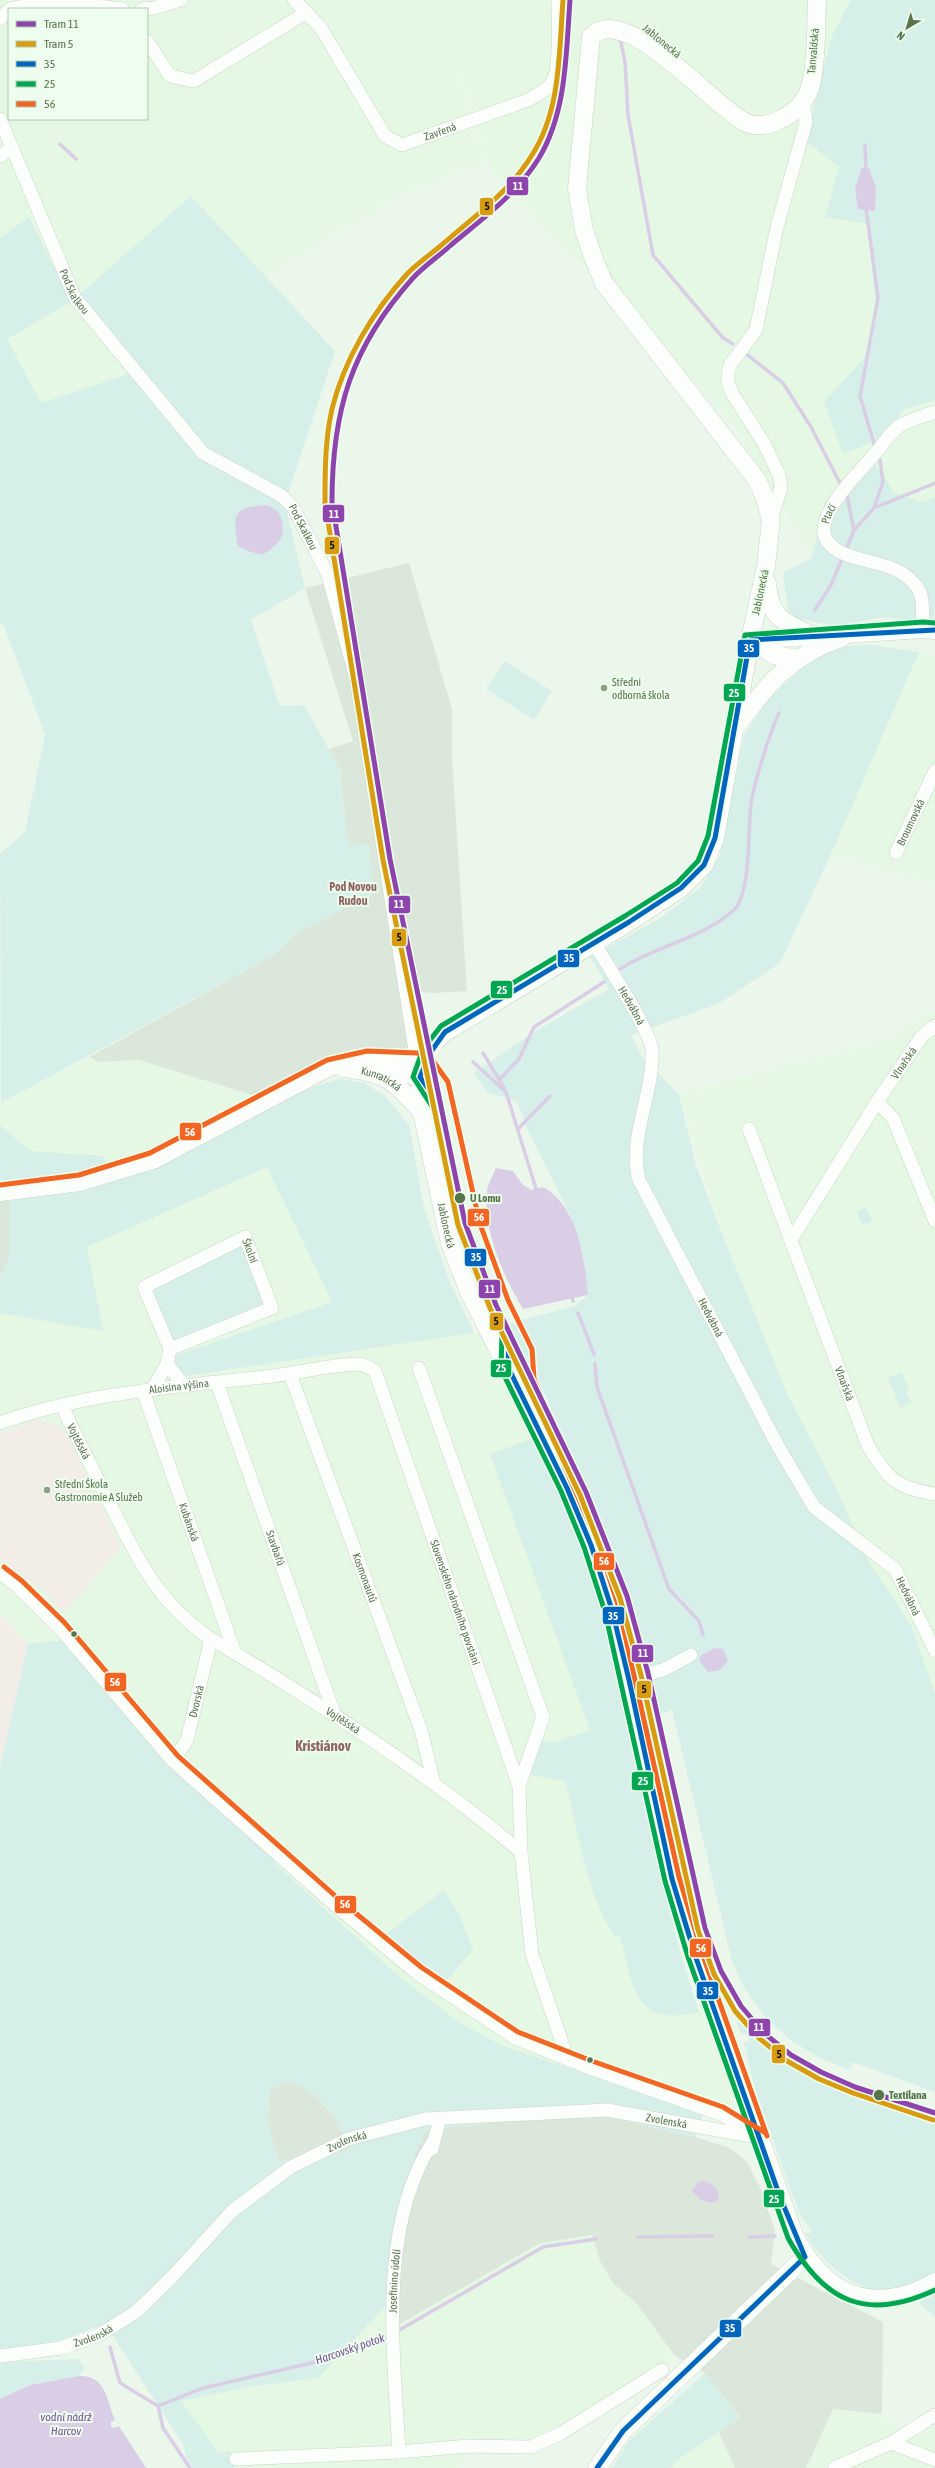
<svg xmlns="http://www.w3.org/2000/svg" width="935" height="2468" font-family="'Asap Condensed',sans-serif">
	<style>
		.residential { fill: #e4f8e3; fill-rule: evenodd }
		.industrial { fill: #dbe7da }
		.education { fill: #f3ede8 }
		.green { fill: #d7efe9; fill-rule: evenodd }
		.water { fill: #d9cee6 }
		.lines { fill: none; stroke-linecap: round; stroke-linejoin: round }
		.stream { stroke: #d9cee6; stroke-width: 3.5 }
		.street-casing { stroke: #cad6c7; stroke-width: 14 }
		.secondary-casing { stroke: #c8d5c5; stroke-width: 19 }
		.street { stroke: #fcfefc; stroke-width: 13 }
		.secondary { stroke: #fcfefc; stroke-width: 18 }
		.bus-1-casing { stroke: #eefeee; stroke-width: 8 }
		.bus-2-casing { stroke: #eefeee; stroke-width: 8 }
		.bus-3-casing { stroke: #eefeee; stroke-width: 8 }
		.bus-1 { stroke: #0065bd; stroke-width: 5 }
		.bus-2 { stroke: #00a651; stroke-width: 5 }
		.bus-3 { stroke: #f26522; stroke-width: 5 }
		.tram-1-casing { stroke: #eefeee; stroke-width: 8 }
		.tram-2-casing { stroke: #eefeee; stroke-width: 8 }
		.tram-1 { stroke: #8e44ad; stroke-width: 5 }
		.tram-2 { stroke: #d79c0f; stroke-width: 5 }
		.poi-dot { fill: #8ca285; stroke: #eefeee; stroke-width: 1.5 }
		.stop-dot { fill: #58744d; stroke: #eefeee; stroke-width: 1.5 }
		.labels { text-anchor: middle; dominant-baseline: central; stroke-width: 4; stroke-linejoin: round; paint-order: stroke }
		.street-label { font-size: 11px; fill: #58744d; stroke: #eefeee }
		.poi-label { font-size: 11px; fill: #58744d; stroke: #eefeee; text-anchor: start }
		.stop-label { font-size: 11px; font-weight: bold; fill: #58744d; stroke: #eefeee; text-anchor: start }
		.neighbourhood-label { font-size: 12px; font-weight: bold; fill: #906665; stroke: #eefeee }
		.water-label { font-size: 12px; font-style: italic; fill: #79519a; stroke: #eefeee }
		.district-label { font-size: 15px; font-weight: bold; fill: #906665; stroke: #eefeee }
		.line-badge { stroke: #eefeee; stroke-width: 1.5 }
		.badge-label { font-size: 11px; text-anchor: middle; font-weight: bold; fill: #fff }
		.pale-badge-label { font-size: 11px; text-anchor: middle; font-weight: bold; fill: #111 }
	</style>
	<rect width="100%" height="100%" fill="#ecf7ec"/>
	<path class="residential" d="M0 0H851L832 36 839 167 869 224 878 314 865 357 824 402 882 438 904 409 935 400V526L812 558 734 423 491 170 442 25 487 162 402 195 265 276 191 196 128 375 41 403 7 339 70 302 0 238ZM9 9H147V119H9Z
		M919 652 935 655V885L831 854Z
		M935 1010V1693L911 1625 870 1564 836 1488 787 1393 724 1239 679 1094 887 1039Z
		M89 1057 99 1062 139 1060 268 1100 110 1174 103 1156 30 1151 0 1125V1100L1 1103Z
		M267 1167 332 1302 174 1356 179 1377 474 1333 479 1335 508 1385 534 1438 491 1454 591 1730 556 1742 540 1741 565 1781 591 1884 620 1935 680 2016 726 2003 754 2085 736 2092 729 2106 703 2114 501 2045 457 2021 392 1970 274 1863 267 1850 180 1776 63 1640 28 1644 0 1614V1313L102 1331 86 1247Z
		M592 2235 594 2247 613 2283 636 2303 675 2356 576 2417 553 2435 528 2444 485 2443 463 2457 457 2468H235L231 2451 219 2452 180 2401 249 2387 318 2378 386 2306 396 2326 540 2243Z
		M833 2409 882 2414 913 2440 935 2425V2468H806Z
		M719 2432 735 2468H670L679 2459Z"/>
	<path class="industrial" d="M409 563 452 709V758L467 991 433 993 405 991 416 1060 367 1058 268 1100 139 1060 99 1062 89 1057 274 955 295 934 374 893 348 846 340 769 329 749 353 741 305 588Z
		M9 1191V1260L0 1275V1192Z
		M291 2081 313 2093 341 2125 347 2151 323 2158 278 2161 267 2119 270 2089Z
		M604 2116 695 2137 730 2148 747 2162 762 2191 775 2231 771 2264 883 2322 882 2414 833 2409 806 2468H735L719 2432 740 2417 705 2373 675 2356 636 2303 613 2283 600 2261 592 2235 540 2243 396 2326 398 2269 414 2158 425 2130 546 2117Z"/>
	<path class="education" d="M35 1420 54 1423 66 1434 121 1547 64 1613 43 1590 0 1559V1433Z
		M0 1614 28 1644 0 1767Z"/>
	<path class="green" d="M851 0H935V400L904 409 882 438 843 454 824 402 865 357 878 314 874 290 869 224 825 217 839 167 805 141 832 36Z
		M191 196 335 351 285 503 305 588 251 620 280 706 304 705 340 769 348 846 369 843 374 893 295 934 274 955 1 1103 0 854 25 832 45 734 3 624 0 622V238L29 217 71 302ZM71 302 128 374 41 403 7 339Z
		M874 461 894 493 923 502 935 497V624L882 617 836 626 789 617 783 573 812 558 825 501Z
		M871 645 919 652 831 854 780 963 718 1004 631 1035 642 1057 679 1094 695 1162 724 1239 787 1393 836 1488 870 1564 911 1625 935 1693V2092L861 2065 851 2062 852 2070C810 2058 770 2030 747 1992 741 1983 737 1971 732 1961L672 1710 629 1726C650 1822 667 1919 699 2012 632 2028 633 1986 620 1935L614 1936C586 1891 578 1832 565 1781L530 1775 540 1741 556 1742 590 1730 490 1454 534 1438 508 1385 479 1335 522 1320 575 1306 588 1295 583 1252 570 1215 527 1128 517 1101 488 1093 474 1073 534 1032 609 989 590 957 659 919 700 888 720 855 744 735 768 700 807 663 835 647Z
		M505 661 552 691 534 720 486 689Z
		M340 1079 365 1083 386 1097 409 1125 424 1208 448 1278 474 1333 179 1377 174 1356 332 1302 267 1167 87 1247 103 1331 0 1313V1275L9 1260V1191L0 1192V1125L30 1151 104 1156 110 1174 268 1100Z
		M866 1207 872 1221 862 1225 857 1212Z
		M243 1244 263 1305 170 1347 147 1289Z
		M902 1372 909 1390 906 1391 911 1403 901 1408 888 1378Z
		M63 1640 180 1776 267 1850 274 1863 392 1970 457 2021 501 2045 703 2114 695 2137 604 2116 546 2117 425 2130 414 2158 394 2232 386 2306 318 2378 249 2387 181 2401 218 2452 231 2451 235 2468H193L187 2459 183 2444 105 2324 56 2342 0 2350V1767L28 1644ZM291 2081C322 2097 341 2117 347 2151L323 2158 278 2161 267 2119 270 2089Z
		M444 1890 457 1910 473 1950 444 1983 386 1934Z
		M736 2020C765 2048 795 2071 833 2088 861 2100 893 2107 923 2116L924 2122 932 2124 935 2121V2272C879 2309 838 2283 805 2234L813 2232 800 2214 793 2197 754 2085 744 2043 750 2041 745 2033 741 2034Z
		M935 2293V2317L919 2303Z
		M78 2359 85 2368 79 2376 30 2385 0 2399V2362Z
		M705 2373 740 2418 679 2459 670 2468H612L629 2441Z"/>
	<path class="water" d="M862 168H869L876 188 875 211 858 209 855 188Z
		M267 505 278 511C289 533 281 544 262 555L248 551 238 546C232 514 233 507 267 505Z
		M496 1168 513 1171 522 1184 531 1190 543 1187C578 1206 585 1259 588 1295L523 1309C503 1275 483 1231 487 1191 488 1184 493 1175 496 1168Z
		M715 1648 723 1649 728 1661 720 1670 708 1672 699 1660 701 1655Z
		M706 2181C714 2186 721 2190 718 2200L712 2203 701 2200 692 2191 698 2182Z
		M79 2376C106 2375 106 2399 115 2420L111 2422V2426L114 2428 119 2426 146 2468H0V2399L30 2385Z"/>
	<g class="lines">
		<path class="stream" d="M620 38 625 62 628 115 653 255 723 338 733 344
			M60 144 76 159
			M865 145 866 172
			M866 208 878 298 860 396 875 447
			M744 352 783 383 811 427 841 485
			M874 508 935 483
			M854 530 874 508 883 482 880 460
			M846 550 854 530 847 496
			M815 610 831 585 841 561
			M620 969C655 946 702 939 734 910 751 894 748 828 751 803 755 780 769 735 779 713
			M483 1053 504 1088
			M473 1062 506 1092 537 1192
			M499 1080 519 1059 534 1027 604 982
			M518 1129 550 1096
			M571 1295 573 1301
			M578 1313 594 1354
			M595 1364 597 1387 669 1589 699 1621 703 1635
			M638 2237 713 2236
			M749 2237 775 2236
			M396 2332 543 2247 596 2239
			M110 2347 120 2383 158 2406
			M190 2468 163 2428 158 2406 203 2388 320 2361 380 2341 390 2335"/>
		<g class="street-casing">
			<g id="street">
				<path id="s1" d="M294 0 321 28 385 136 402 145 528 100C536 95 548 90 553 81 561 67 558 18 558 0"/>
				<path d="M10 9C44 0 87 4 122 9"/>
				<path d="M142 9 154 8 181 0"/>
				<path d="M0 19 9 10"/>
				<path d="M147 41 170 76 194 81 307 12"/>
				<path id="s2" d="M0 119 75 298 203 453 282 496 293 507 328 575 356 678 418 1069"/>
				<path d="M0 156 12 147"/>
				<path d="M771 520 781 487 779 475 765 445 732 393 728 383V375L730 365 756 330 777 227 806 122 803 101"/>
				<path id="s3" d="M923 629C922 619 924 601 920 592 900 554 846 568 827 541 811 518 860 471 874 455 882 446 889 434 898 427 908 420 924 416 935 412"/>
				<path id="s4" d="M896 853 935 771"/>
				<path id="s5" d="M594 943C605 961 652 1034 652 1050 654 1094 628 1137 639 1180L779 1448 814 1507 895 1569 935 1651"/>
				<path d="M877 1102 893 1118 935 1221"/>
				<path id="s6" d="M749 1129 868 1446C890 1480 894 1487 935 1494"/>
				<path id="s7" d="M791 1240 877 1102 922 1036 935 1026"/>
				<path d="M167 1364 184 1386"/>
				<path d="M419 1368 543 1717 519 1786"/>
				<path id="s8" d="M290 1374 421 1730 434 1783"/>
				<path id="s9" d="M217 1383 334 1713"/>
				<path id="s10" d="M152 1390 167 1364 170 1349 144 1287 245 1237 272 1308 170 1349"/>
				<path id="s11" d="M143 1391 235 1653"/>
				<path id="s12" d="M62 1405C75 1436 91 1465 106 1496 136 1554 154 1600 211 1639 319 1702 425 1771 521 1852L532 1954 568 2060"/>
				<path id="s13" d="M0 1423C84 1393 174 1387 263 1377 294 1374 328 1365 359 1364 364 1364 371 1369 375 1371L519 1786 521 1852"/>
				<path d="M0 1573 17 1586 59 1627 173 1761 336 1906 417 1973 515 2038 590 2068 721 2114 760 2138"/>
				<path d="M629 1680 665 1669 691 1655"/>
				<path id="s14" d="M173 1761 187 1740 211 1639"/>
				<path d="M432 2149 440 2118"/>
				<path id="s15" d="M0 2356 61 2348 99 2335 136 2312 172 2277 232 2211 291 2167 348 2139 425 2119 607 2110 751 2136"/>
				<path d="M891 2443 935 2460"/>
				<path id="s16" d="M399 2452C394 2355 377 2226 433 2142"/>
				<path d="M236 2459 399 2452 469 2446 531 2447 563 2432 662 2370"/>
				<path d="M834 2468 891 2443 935 2415"/>
			</g>
		</g>
		<g class="secondary-casing">
			<g id="secondary">
				<path id="s17" d="M817 0C816 24 817 72 808 93 802 107 788 117 775 122 765 126 752 127 743 121 713 105 623 0 591 37L577 189 584 230 595 262 604 283 757 480 765 498 771 520 766 566 750 640 715 838 704 865 681 888 629 922 445 1032 436 1041 429 1052 420 1077 422 1112 450 1243 469 1292 553 1458 591 1545 612 1610 629 1680 672 1879 695 1955 794 2235C824 2295 873 2317 935 2282"/>
				<path d="M767 583C770 616 780 621 809 634"/>
				<path d="M750 640 923 629 935 630"/>
				<path d="M750 640 774 655 798 659"/>
				<path d="M736 727C766 685 791 655 841 638"/>
				<path d="M374 1066 420 1077"/>
				<path id="s18" d="M343 1068C386 1072 394 1081 422 1112"/>
				<path d="M0 1192 80 1182 153 1160 329 1067 367 1058 416 1060 425 1062"/>
				<path d="M597 2468 623 2431 805 2257"/>
			</g>
		</g>
		<use href="#street" class="street"/>
		<use href="#secondary" class="secondary"/>
		<g class="bus-1-casing">
			<path id="bus-1" d="M597 2468 623 2431 805 2257 780 2197 695 1955 672 1879 629 1680 612 1610 591 1545 567 1488 508 1367 509 1334 476 1258 465 1223 440 1105 420 1077 430 1053 445 1032 629 922 681 888 704 865 715 838 750 640 935 630"/>
		</g>
		<g class="bus-2-casing">
			<path id="bus-2" d="M935 623 923 622 745 635 708 836 698 861 677 883 625 916 441 1026 423 1049 413 1077 433 1108 458 1225 470 1261 502 1335 501 1369 561 1491 584 1547 605 1612 665 1881 688 1957 788 2238C824 2302 866 2322 935 2290"/>
		</g>
		<g class="bus-3-casing">
			<path id="bus-3" d="M0 1185 79 1175 150 1153 327 1060 367 1051 417 1053 431 1058 448 1082 480 1224 508 1300 532 1349 534 1379 556 1431 560 1456 598 1543 619 1608 679 1877 702 1953 767 2136
				M4 1567 22 1581 64 1622 178 1756 341 1901 421 1967 518 2032 592 2061 723 2107 764 2132"/>
		</g>
		<use href="#bus-1" class="bus-1"/>
		<use href="#bus-2" class="bus-2"/>
		<use href="#bus-3" class="bus-3"/>
		<g class="tram-1-casing">
			<path id="tram-1" d="M570 0C566 53 567 111 539 158 517 194 483 218 451 245 439 256 424 266 413 278 351 347 332 411 332 502L390 859 465 1223 496 1305 586 1492 627 1596 648 1673 705 1928 721 1971 741 2006 764 2033 791 2055 821 2072 855 2087 935 2113"/>
		</g>
		<g class="tram-2-casing">
			<path id="tram-2" d="M563 0C559 52 561 110 532 155 509 193 471 219 438 248 428 256 417 264 408 273 373 311 344 360 332 409 325 440 325 471 325 503L383 860 458 1225 490 1308 580 1495 620 1598 641 1675 698 1930 714 1974 735 2011 759 2038 787 2061 819 2079 853 2093 933 2120"/>
		</g>
		<use href="#tram-1" class="tram-1"/>
		<use href="#tram-2" class="tram-2"/>
	</g>
	<g class="poi-dot">
		<circle cx="604" cy="688" r="4"/>
		<circle cx="47" cy="1490" r="4"/>
	</g>
	<g class="stop-dot">
		<circle cx="460" cy="1198" r="6"/>
		<circle cx="74" cy="1634" r="3.5"/>
		<circle cx="590" cy="2060" r="3.5"/>
		<circle cx="879" cy="2095" r="6"/>
	</g>
	<g class="labels">
		<g class="street-label">
			<text transform="translate(662 41) rotate(40)">Jablonecká</text>
			<text transform="translate(813 51) rotate(-85)">Tanvaldská</text>
			<text stroke="none"><textPath href="#s1" startOffset="224">Zavřená</textPath></text>
			<text stroke="none"><textPath href="#s2" startOffset="188">Pod Skalkou</textPath></text>
			<text stroke="none"><textPath href="#s3" startOffset="175">Ptačí</textPath></text>
			<text stroke="none"><textPath href="#s2" startOffset="523">Pod Skalkou</textPath></text>
			<text transform="translate(760 592) rotate(-78)">Jablonecká</text>
			<text stroke="none"><textPath href="#s4" startOffset="34">Broumovská</textPath></text>
			<text stroke="none"><textPath href="#s5" startOffset="73">Hedvábná</textPath></text>
			<text stroke="none"><textPath href="#s7" startOffset="210">Vlnařská</textPath></text>
			<text stroke="none"><textPath href="#s18" startOffset="40">Kunratická</textPath></text>
			<text stroke="none"><textPath href="#s17" startOffset="1764">Jablonecká</textPath></text>
			<text stroke="none"><textPath href="#s10" startOffset="240">Školní</textPath></text>
			<text stroke="none"><textPath href="#s5" startOffset="409">Hedvábná</textPath></text>
			<text stroke="none"><textPath href="#s6" startOffset="272">Vlnařská</textPath></text>
			<text stroke="none"><textPath href="#s13" startOffset="183">Aloisina výšina</textPath></text>
			<text stroke="none"><textPath href="#s12" startOffset="40">Vojtěšská</textPath></text>
			<text stroke="none"><textPath href="#s11" startOffset="139">Kubánská</textPath></text>
			<text stroke="none"><textPath href="#s9" startOffset="175">Stavbařů</textPath></text>
			<text stroke="none"><textPath href="#s8" startOffset="217">Kosmonautů</textPath></text>
			<text stroke="none"><textPath href="#s5" startOffset="757">Hedvábná</textPath></text>
			<text stroke="none"><textPath href="#s13" startOffset="627">Slovenského národního povstání</textPath></text>
			<text stroke="none"><textPath href="#s14" startOffset="65">Dvorská</textPath></text>
			<text stroke="none"><textPath href="#s12" startOffset="436">Vojtěšská</textPath></text>
			<text stroke="none"><textPath href="#s15" startOffset="744">Zvolenská</textPath></text>
			<text stroke="none"><textPath href="#s15" startOffset="420">Zvolenská</textPath></text>
			<text stroke="none"><textPath href="#s16" startOffset="171">Josefinino údolí</textPath></text>
			<text stroke="none"><textPath href="#s15" startOffset="96">Zvolenská</textPath></text>
		</g>
		<g class="poi-label">
			<text x="612" y="682">Střední<tspan x="612" dy="13">odborná škola</tspan></text>
			<text x="55" y="1484">Střední Škola<tspan x="55" dy="13">Gastronomie A Služeb</tspan></text>
		</g>
		<g class="stop-label">
			<text x="470" y="1198">U Lomu</text>
			<text x="889" y="2095">Textilana</text>
		</g>
		<g class="neighbourhood-label">
			<text x="353" y="887">Pod Novou<tspan x="353" dy="14">Rudou</tspan></text>
		</g>
		<g class="water-label">
			<text transform="translate(350 2349) rotate(-19)">Harcovský potok</text>
			<text x="66" y="2417">vodní nádrž<tspan x="66" dy="14">Harcov</tspan></text>
		</g>
		<g class="district-label">
			<text x="323" y="1745">Kristiánov</text>
		</g>
	</g>
	<g class="line-badge">
		<rect x="506" y="176" width="23" height="20" rx="4" fill="#8e44ad"/>
		<rect x="479" y="197" width="15" height="19" rx="4" fill="#d79c0f"/>
		<rect x="322" y="504" width="23" height="19" rx="4" fill="#8e44ad"/>
		<rect x="324" y="536" width="16" height="19" rx="4" fill="#d79c0f"/>
		<rect x="737" y="639" width="23" height="19" rx="4" fill="#0065bd"/>
		<rect x="723" y="683" width="23" height="19" rx="4" fill="#00a651"/>
		<rect x="388" y="895" width="23" height="19" rx="4" fill="#8e44ad"/>
		<rect x="391" y="928" width="16" height="19" rx="4" fill="#d79c0f"/>
		<rect x="557" y="949" width="23" height="19" rx="4" fill="#0065bd"/>
		<rect x="490" y="980" width="23" height="19" rx="4" fill="#00a651"/>
		<rect x="179" y="1122" width="23" height="19" rx="4" fill="#f26522"/>
		<rect x="467" y="1208" width="23" height="19" rx="4" fill="#f26522"/>
		<rect x="464" y="1248" width="23" height="19" rx="4" fill="#0065bd"/>
		<rect x="478" y="1279" width="23" height="20" rx="4" fill="#8e44ad"/>
		<rect x="489" y="1312" width="15" height="19" rx="4" fill="#d79c0f"/>
		<rect x="490" y="1359" width="22" height="19" rx="4" fill="#00a651"/>
		<rect x="593" y="1552" width="22" height="19" rx="4" fill="#f26522"/>
		<rect x="602" y="1606" width="23" height="19" rx="4" fill="#0065bd"/>
		<rect x="631" y="1644" width="23" height="19" rx="4" fill="#8e44ad"/>
		<rect x="104" y="1672" width="23" height="20" rx="4" fill="#f26522"/>
		<rect x="636" y="1680" width="16" height="19" rx="4" fill="#d79c0f"/>
		<rect x="631" y="1771" width="23" height="20" rx="4" fill="#00a651"/>
		<rect x="334" y="1895" width="23" height="19" rx="4" fill="#f26522"/>
		<rect x="689" y="1938" width="23" height="20" rx="4" fill="#f26522"/>
		<rect x="696" y="1981" width="23" height="19" rx="4" fill="#0065bd"/>
		<rect x="748" y="2018" width="23" height="19" rx="4" fill="#8e44ad"/>
		<rect x="771" y="2044" width="15" height="20" rx="4" fill="#d79c0f"/>
		<rect x="763" y="2189" width="22" height="19" rx="4" fill="#00a651"/>
		<rect x="719" y="2319" width="23" height="19" rx="4" fill="#0065bd"/>
	</g>
	<g class="badge-label">
		<text x="518" y="190">11</text>
		<text x="334" y="518">11</text>
		<text x="749" y="652">35</text>
		<text x="734" y="697">25</text>
		<text x="399" y="908">11</text>
		<text x="569" y="962">35</text>
		<text x="502" y="994">25</text>
		<text x="190" y="1136">56</text>
		<text x="479" y="1221">56</text>
		<text x="476" y="1261">35</text>
		<text x="490" y="1293">11</text>
		<text x="501" y="1372">25</text>
		<text x="604" y="1565">56</text>
		<text x="613" y="1620">35</text>
		<text x="643" y="1657">11</text>
		<text x="115" y="1686">56</text>
		<text x="643" y="1785">25</text>
		<text x="345" y="1908">56</text>
		<text x="701" y="1952">56</text>
		<text x="708" y="1995">35</text>
		<text x="759" y="2031">11</text>
		<text x="774" y="2203">25</text>
		<text x="730" y="2332">35</text>
	</g>
	<g class="pale-badge-label">
		<text x="487" y="210">5</text>
		<text x="332" y="549">5</text>
		<text x="399" y="941">5</text>
		<text x="496" y="1325">5</text>
		<text x="644" y="1693">5</text>
		<text x="779" y="2058">5</text>
	</g>
	<rect x="8" y="8" width="140" height="112" fill="#eefeee" stroke="#b2c7ae"/>
	<rect x="16" y="21" width="20" height="6" fill="#8e44ad" stroke="#b2c7ae"/>
	<text x="44" y="28" font-size="12" fill="#58744d">Tram 11</text>
	<rect x="16" y="41" width="20" height="6" fill="#d79c0f" stroke="#b2c7ae"/>
	<text x="44" y="48" font-size="12" fill="#58744d">Tram 5</text>
	<rect x="16" y="61" width="20" height="6" fill="#0065bd" stroke="#b2c7ae"/>
	<text x="44" y="68" font-size="12" fill="#58744d">35</text>
	<rect x="16" y="81" width="20" height="6" fill="#00a651" stroke="#b2c7ae"/>
	<text x="44" y="88" font-size="12" fill="#58744d">25</text>
	<rect x="16" y="101" width="20" height="6" fill="#f26522" stroke="#b2c7ae"/>
	<text x="44" y="108" font-size="12" fill="#58744d">56</text>
	<g transform="translate(907 28) rotate(218)" stroke="#eefeee" stroke-width="3" paint-order="stroke">
	<path d="M0-3L7 15L0 10L-7 15Z" fill="#58744d"/>
	<text y="-6" font-size="11" font-weight="bold" text-anchor="middle" fill="#58744d">N</text>
	</g>
</svg>
